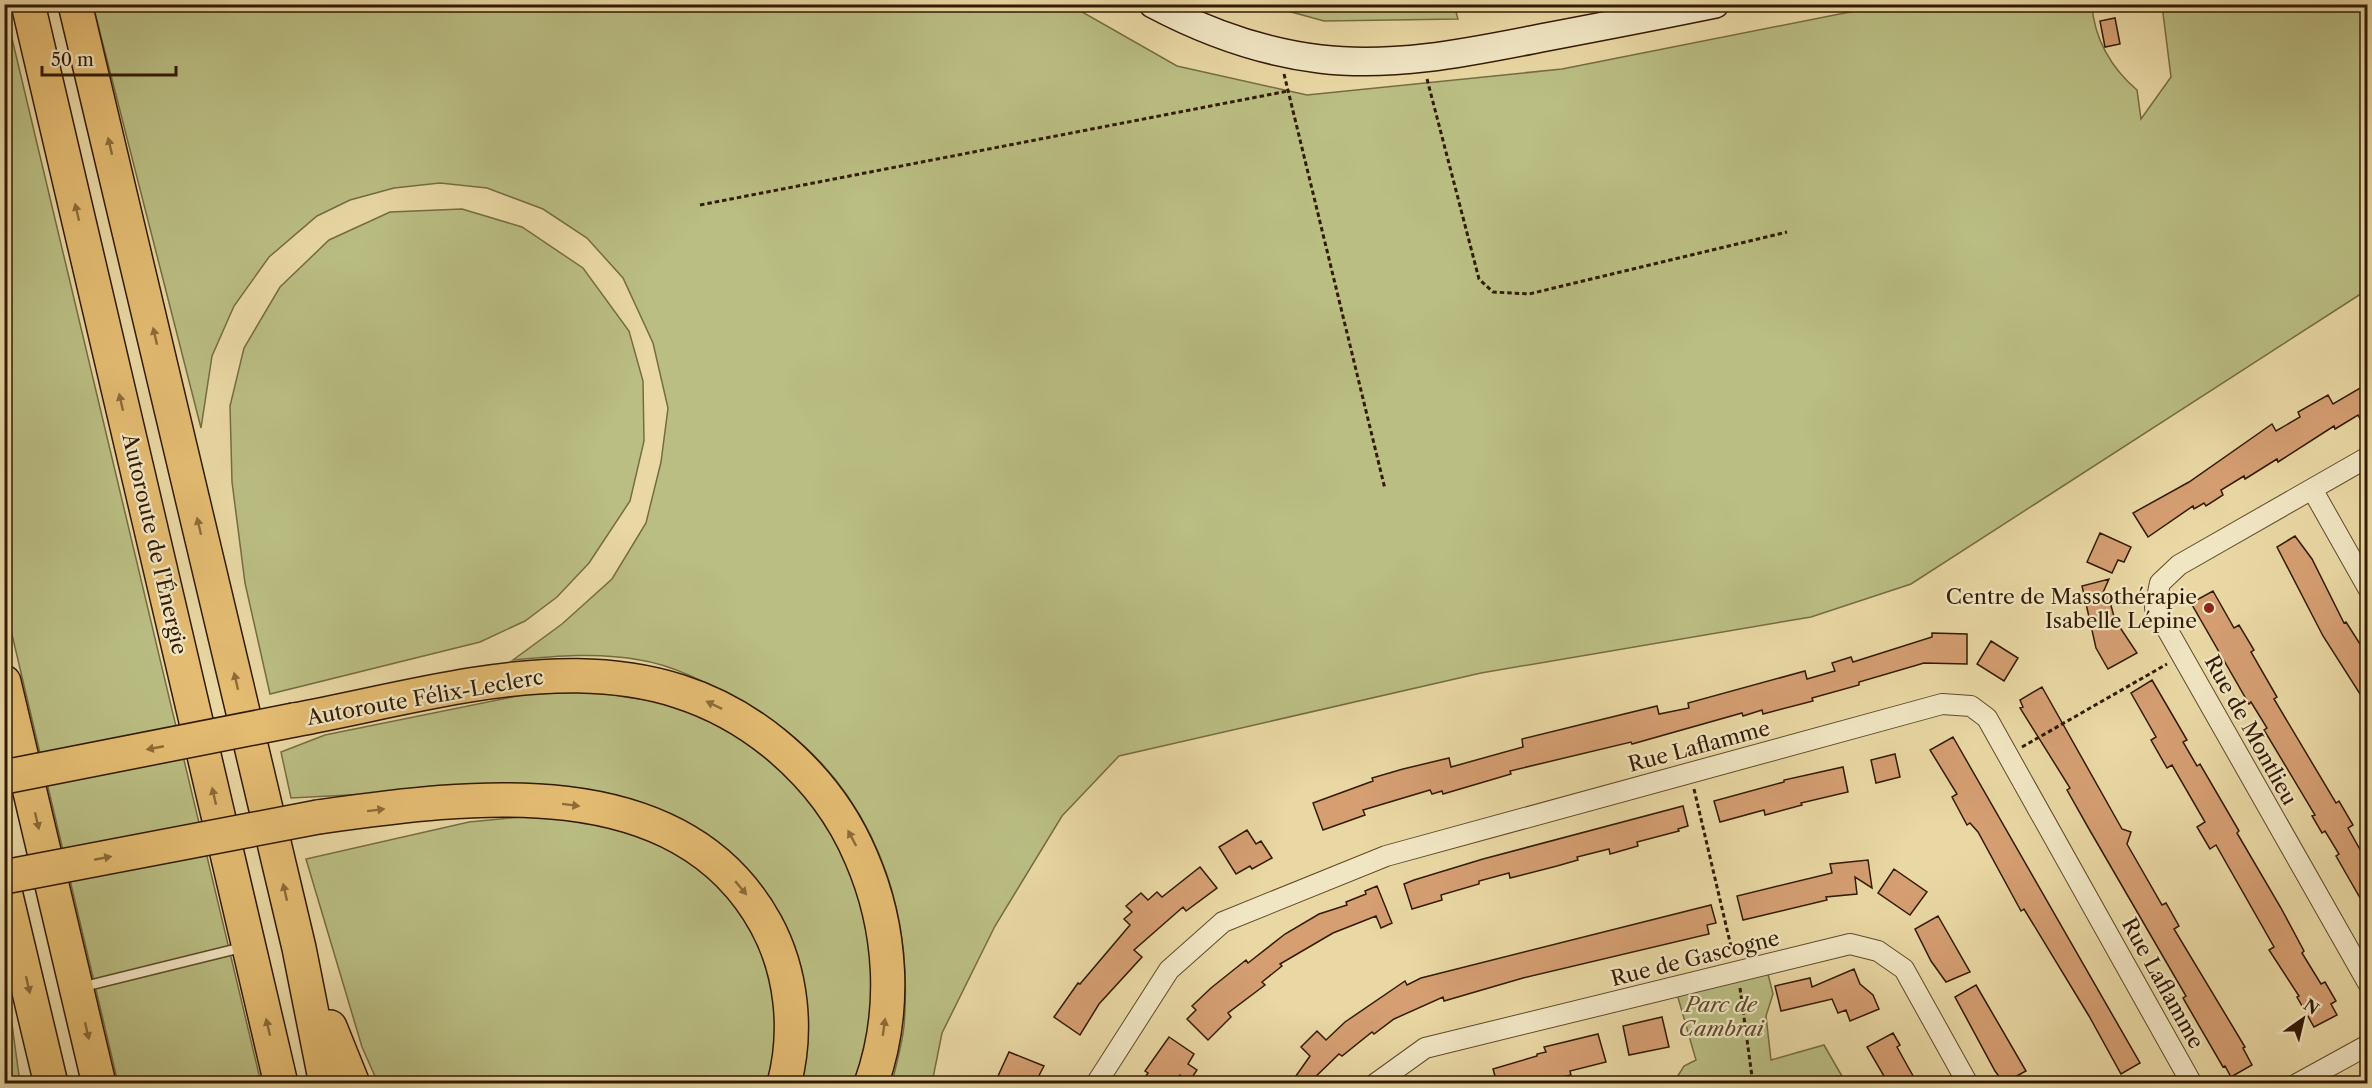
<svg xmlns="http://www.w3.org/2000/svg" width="2372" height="1088" font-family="'Libre Caslon Text',serif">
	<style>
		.green { fill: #babe83; stroke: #766c42; stroke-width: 1.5 }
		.building { fill: #d59f72; stroke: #331b00; stroke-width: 1.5 }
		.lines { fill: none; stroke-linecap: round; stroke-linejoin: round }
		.service-casing { stroke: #604a29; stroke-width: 12 }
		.minor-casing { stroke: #604a29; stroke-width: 22 }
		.secondary-casing { stroke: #331b00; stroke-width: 30 }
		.motorway-casing { stroke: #331b00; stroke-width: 36 }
		.path { stroke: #331b00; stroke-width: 3; stroke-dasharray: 4.5 3; stroke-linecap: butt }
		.service { stroke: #f1e6c4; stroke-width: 9 }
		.minor { stroke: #f1e6c4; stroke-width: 20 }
		.secondary { stroke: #f1e6c4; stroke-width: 27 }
		.motorway { stroke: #e4bc72; stroke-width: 33 }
		.motorway-bridge-casing { stroke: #331b00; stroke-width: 36; stroke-linecap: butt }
		.motorway-bridge { stroke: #e4bc72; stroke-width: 33 }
		.oneway { fill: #8c6c39 }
		.poi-dot { fill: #8f2418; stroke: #f1e6c4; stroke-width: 2 }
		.labels { text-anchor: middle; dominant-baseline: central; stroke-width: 4.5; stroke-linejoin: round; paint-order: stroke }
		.street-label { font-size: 21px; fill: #331b00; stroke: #f1e6c4 }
		.poi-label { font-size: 21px; fill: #331b00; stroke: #f1e6c4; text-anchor: end }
		.park-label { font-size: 21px; font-style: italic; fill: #5c4c27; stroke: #f1e6c4 }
	</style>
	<rect width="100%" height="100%" fill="#e9d8a4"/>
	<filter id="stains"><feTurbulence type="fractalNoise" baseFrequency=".00333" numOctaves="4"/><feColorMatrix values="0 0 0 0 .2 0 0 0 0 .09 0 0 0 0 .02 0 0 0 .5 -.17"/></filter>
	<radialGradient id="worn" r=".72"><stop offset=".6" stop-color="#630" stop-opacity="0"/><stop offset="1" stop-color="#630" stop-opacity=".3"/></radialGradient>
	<path class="green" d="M4 5 261 1083H118L5 605Z
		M93 5H1070L1177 66 1307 95 1562 69 1885 5H2092C2094 38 2111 68 2137 90L2141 119 2171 77 2162 5H2367V290L1911 584 1811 617 1481 673 1119 756 1062 816 995 926 942 1033 932 1083H892C896 1065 902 1045 904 1026 915 889 860 764 737 699 707 683 673 665 640 660 599 652 555 656 513 660L562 624 612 579 646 523 661 462 668 408 653 343 623 278 587 238 543 209 487 188 440 183 394 188 350 200 317 216 269 257 234 306 212 356 201 428Z
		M1266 5H1454L1458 19 1324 21Z
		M462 209 522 227 583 268 629 331 643 381 644 441 630 501 589 563 557 597 525 621 480 642 270 694 245 583 232 482 230 406 244 348 280 287 329 240 390 212Z
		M592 692 666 703 739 733 794 777 848 860 871 938 873 1014 855 1083H798L784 930 747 869 679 819 610 797 527 786 291 798 281 752 325 735 527 694Z
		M542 815 632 827 701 860 754 921 772 981 781 1031 771 1084 378 1083 362 1047 306 859 469 822Z
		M4 973H5L20 1083H5Z
		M1768 974 1773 994 1766 1016 1771 1060 1824 1045 1846 1083 1667 1084 1674 1082 1684 1066 1696 1060 1675 987Z"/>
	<path class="building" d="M2115 18 2120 44 2105 47 2100 21Z
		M2367 384V432L2358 415 2335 429 2334 426 2278 462 2277 459 2245 479 2244 476 2221 490 2223 495 2206 506 2204 503 2194 509 2193 506 2148 537 2133 513 2189 482 2272 424 2276 431 2300 417 2298 412 2328 395 2333 404Z
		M2100 533 2131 547 2124 562 2118 560 2112 573 2087 562Z
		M2295 536 2312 559 2344 623 2346 622 2367 655V705L2323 636 2277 547Z
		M2109 579 2101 597 2108 595 2115 620 2137 653 2108 669 2096 648 2082 586Z
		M2213 591 2234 628 2239 625 2254 650 2251 652 2277 697 2274 699 2336 803 2339 801 2353 825 2348 828 2367 862V910L2336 856 2339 854 2325 831 2322 833 2312 816 2315 815 2264 730 2267 728 2251 702 2249 704 2191 603Z
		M1932 633 1967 634V664L1924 663 1859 682V685L1812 698 1813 701 1763 714 1762 710 1743 716 1742 713 1632 744 1631 742 1510 771 1511 774 1443 794 1442 791 1432 794 1430 790 1363 810 1365 815 1323 830 1313 803 1373 781 1372 778 1403 769 1449 758 1451 767 1523 747 1522 739 1657 706 1659 714 1689 708 1688 703 1805 671 1807 679 1835 671 1832 663 1851 657 1853 662 1932 637Z
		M1991 641 2018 658 2004 681 1977 664Z
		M2152 680 2187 740 2183 742 2197 766 2200 764 2239 831 2237 833 2281 908 2304 951 2302 953 2321 984 2325 982 2336 1001 2331 1004 2337 1015 2314 1027 2297 997 2299 996 2269 950 2274 947 2216 845 2210 849 2197 827 2205 822 2172 765 2167 768 2151 740 2156 737 2131 693Z
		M2042 687 2122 829 2131 832 2127 844 2162 905 2166 903 2179 926 2174 929 2245 1047 2243 1048 2252 1065 2231 1077 2225 1066 2223 1067 2183 998 2186 996 2089 829 2067 790 2070 788 2020 708 2023 707 2020 700Z
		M1953 737 2140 1063 2121 1074 2089 1016 2024 909 2021 911 1978 832 1970 823 1967 825 1952 797 1957 794 1930 750Z
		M1895 754 1900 777 1876 783 1871 760Z
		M1843 767 1848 792 1801 803 1802 805 1765 815 1764 810 1720 822 1714 801 1784 782V780Z
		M1683 806 1688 826 1678 829 1679 831 1637 842 1638 846 1610 854 1609 849 1577 857 1578 860 1557 866 1510 878 1509 873 1479 881V884L1441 895 1442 900 1412 909 1404 884 1414 880 1483 859Z
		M1247 830 1256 844 1261 841 1272 858 1252 869 1250 866 1236 874 1219 847Z
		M1868 860 1872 888 1855 877 1857 894 1826 897 1827 900 1743 920 1737 896 1832 873 1830 864Z
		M1200 867 1217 888 1186 911 1183 907 1134 950 1142 957 1099 1004 1080 1035 1054 1017 1078 983 1080 984 1130 925 1124 919 1132 912 1126 906 1141 893 1148 900 1157 892 1162 897Z
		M1894 869 1927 892 1910 915 1878 893Z
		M1377 886 1392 923 1381 928 1376 916 1333 933 1280 964 1282 966 1262 982 1265 985 1228 1013 1231 1017 1208 1040 1187 1019 1196 1010 1192 1006 1211 988 1246 960 1248 963 1285 934 1319 914 1347 905 1346 902 1366 894 1365 891Z
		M1711 905 1716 923 1707 925 1709 934 1523 978 1444 1001 1443 997 1394 1019 1374 1034 1372 1032 1342 1056 1339 1054 1309 1083H1291L1310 1056 1301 1047 1317 1031 1326 1040 1345 1022 1405 981 1407 985 1421 978Z
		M1938 916 1970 972 1946 982 1931 961 1915 929Z
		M1854 969 1860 984 1873 995 1879 1009 1850 1021 1846 1010 1838 1013 1832 999 1781 1011 1775 986 1810 978 1812 987Z
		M1976 985 2026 1071 2004 1083 1995 1071 1955 997Z
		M1662 1017 1669 1047 1629 1055 1623 1026Z
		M1893 1033 1900 1045 1897 1047 1917 1083H1888L1867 1047Z
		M1598 1034 1606 1062 1570 1071 1571 1075 1536 1083H1497L1493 1069 1537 1056V1054L1546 1052 1544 1047Z
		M1169 1037 1194 1054 1188 1064 1197 1070 1189 1082 1180 1075 1175 1083H1141L1148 1073 1145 1071Z
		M1009 1052 1044 1066 1035 1083H1014L998 1076Z"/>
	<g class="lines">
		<g class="service-casing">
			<path id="service" d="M82 987 244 947"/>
		</g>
		<g class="minor-casing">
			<path id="minor" d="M2368 457 2179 565 2160 583 2155 608 2368 983
				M2312 489 2368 588
				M1096 1084 1169 970 1223 922 1386 856 1942 704 1971 706 1987 718 2192 1084
				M1375 1084 1425 1048 1850 944 1878 951 1904 969 1968 1084
				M2297 1084 2368 1045"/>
		</g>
		<g class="secondary-casing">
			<path id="secondary" d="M1153 4C1204 31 1262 52 1320 59 1394 68 1470 52 1541 38 1599 27 1657 16 1715 4"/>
		</g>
		<g class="motorway-casing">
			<path id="motorway" d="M28 4 281 1084
				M75 4 299 948 326 1084
				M4 682 99 1084
				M294 720C456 690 631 627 774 743 812 774 842 812 861 857 892 928 897 1011 871 1084
				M318 817C468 796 679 766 766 924 792 972 798 1031 784 1084
				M4 887 51 1084
				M330 1027 353 1084"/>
		</g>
		<path class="path" d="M1284 74 1385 489
			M1427 79 1479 279 1493 292 1529 294 1787 232
			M700 205 1288 91
			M2022 747 2167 664
			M1694 789 1733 955
			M1740 988 1753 1084"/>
		<use href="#service" class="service"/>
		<use href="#minor" class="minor"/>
		<use href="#secondary" class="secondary"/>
		<use href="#motorway" class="motorway"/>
		<g class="motorway-bridge-casing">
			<path id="motorway-bridge" d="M4 777 294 720
				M4 877 318 817"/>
		</g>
		<use href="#motorway-bridge" class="motorway-bridge"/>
	</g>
	<defs><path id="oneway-solid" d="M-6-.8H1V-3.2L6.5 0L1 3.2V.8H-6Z" transform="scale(1.5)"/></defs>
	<g class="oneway">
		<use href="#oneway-solid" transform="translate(110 146) rotate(-103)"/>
		<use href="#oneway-solid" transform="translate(77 212) rotate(-103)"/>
		<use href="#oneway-solid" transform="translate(155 336) rotate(-103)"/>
		<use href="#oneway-solid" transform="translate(121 402) rotate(-103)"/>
		<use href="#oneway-solid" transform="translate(199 526) rotate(-103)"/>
		<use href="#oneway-solid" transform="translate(236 681) rotate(-103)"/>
		<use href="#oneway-solid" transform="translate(714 705) rotate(-154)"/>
		<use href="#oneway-solid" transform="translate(155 748) rotate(169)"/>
		<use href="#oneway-solid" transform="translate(214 796) rotate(-103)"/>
		<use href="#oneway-solid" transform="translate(571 805) rotate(7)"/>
		<use href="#oneway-solid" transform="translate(376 810) rotate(-7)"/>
		<use href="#oneway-solid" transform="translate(37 821) rotate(77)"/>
		<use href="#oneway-solid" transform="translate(852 838) rotate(-118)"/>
		<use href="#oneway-solid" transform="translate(103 858) rotate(-11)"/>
		<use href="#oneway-solid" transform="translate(741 888) rotate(50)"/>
		<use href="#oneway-solid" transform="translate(285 892) rotate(-103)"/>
		<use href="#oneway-solid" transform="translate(28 985) rotate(77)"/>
		<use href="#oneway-solid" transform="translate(268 1027) rotate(-103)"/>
		<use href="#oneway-solid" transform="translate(884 1027) rotate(-82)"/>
		<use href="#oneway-solid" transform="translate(87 1031) rotate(77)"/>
	</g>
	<circle class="poi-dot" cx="2209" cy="608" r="6"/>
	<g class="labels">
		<g class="street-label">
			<text transform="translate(155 544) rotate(77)">Autoroute de l'Énergie</text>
			<text transform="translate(425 697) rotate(-10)">Autoroute Félix-Leclerc</text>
			<text transform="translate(2251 730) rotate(61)">Rue de Montlieu</text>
			<text transform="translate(1699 746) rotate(-15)">Rue Laflamme</text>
			<text transform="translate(1695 958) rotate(-14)">Rue de Gascogne</text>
			<text transform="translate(2163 983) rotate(61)">Rue Laflamme</text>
		</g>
		<g class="poi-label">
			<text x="2197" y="596">Centre de Massothérapie<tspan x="2197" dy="24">Isabelle Lépine</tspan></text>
		</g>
		<g class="park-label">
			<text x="1721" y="1004">Parc de<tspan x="1721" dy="24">Cambrai</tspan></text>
		</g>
	</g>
	<rect width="2372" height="1088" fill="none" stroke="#e9d8a4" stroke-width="24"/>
	<rect x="6" y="6" width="2360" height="1076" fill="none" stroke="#331b00" stroke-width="3"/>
	<rect x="12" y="12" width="2348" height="1064" fill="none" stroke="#331b00" stroke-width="1.5"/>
	<g transform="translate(2303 1019) rotate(34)" stroke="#f1e6c4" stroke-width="4.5" paint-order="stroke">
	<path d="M0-4.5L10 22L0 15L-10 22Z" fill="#331b00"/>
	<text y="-9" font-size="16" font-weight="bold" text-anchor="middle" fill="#331b00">N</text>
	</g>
	<path d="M42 66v9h134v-9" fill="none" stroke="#331b00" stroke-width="3"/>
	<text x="51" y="66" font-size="18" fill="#331b00" stroke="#f1e6c4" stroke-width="4.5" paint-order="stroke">50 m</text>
	<rect width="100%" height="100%" filter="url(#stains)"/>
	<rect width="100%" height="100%" fill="url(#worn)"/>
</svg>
